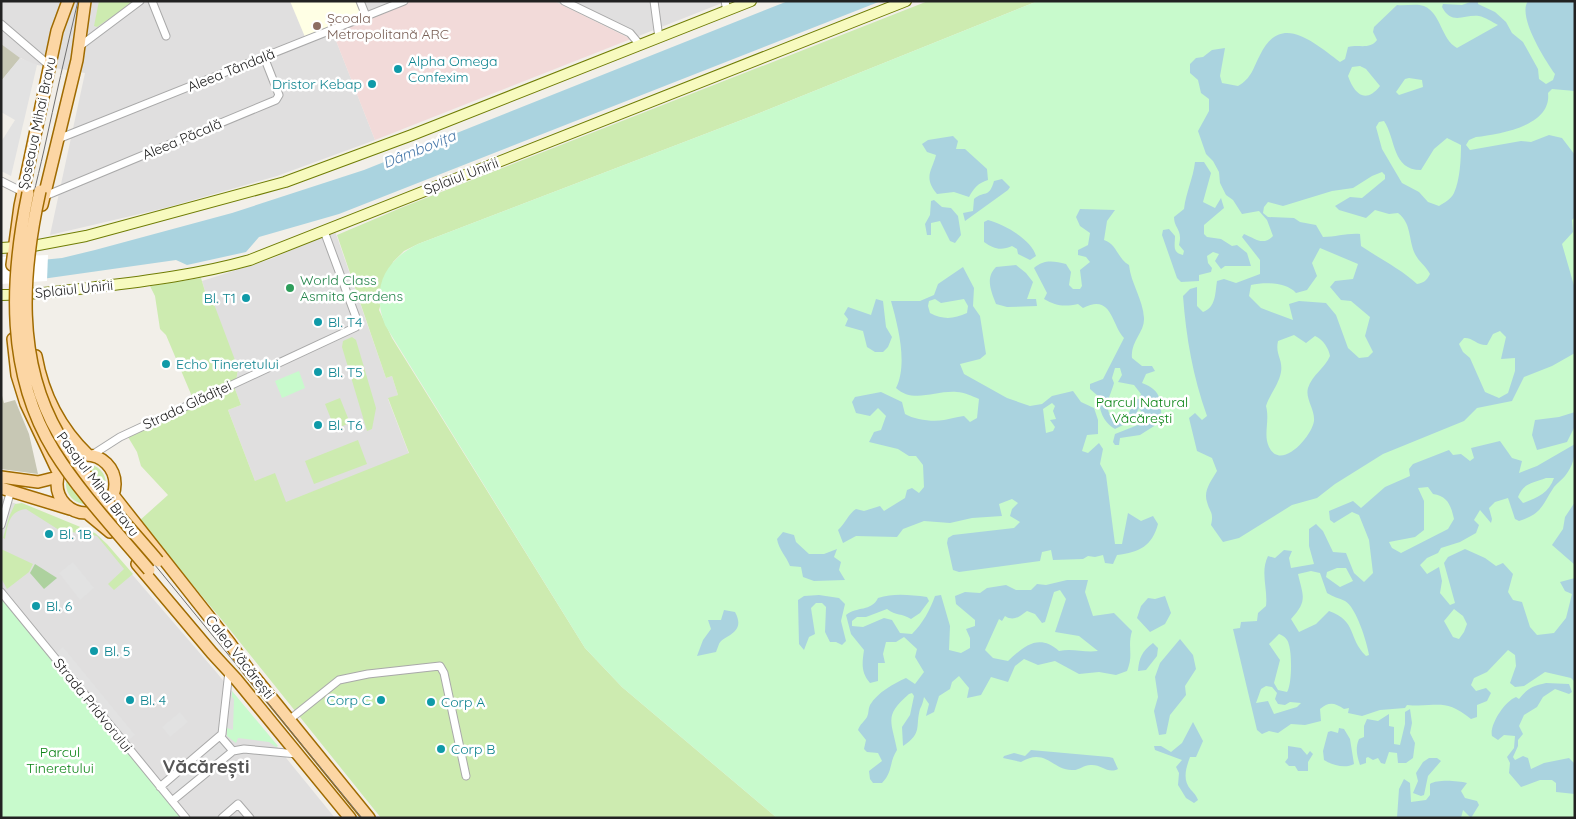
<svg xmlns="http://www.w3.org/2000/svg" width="1576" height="819" font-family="Quicksand,sans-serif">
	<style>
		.residential { fill: #e0dfdf }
		.commercial { fill: #f2dad9 }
		.education { fill: #ffffe5 }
		.construction { fill: #c7c7b4 }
		.grass { fill: #cdebb0 }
		.forest { fill: #add19e }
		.park { fill: #c8facc }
		.parking { fill: #e2e2e2 }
		.water { fill: #aad3df; fill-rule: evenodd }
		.pier { fill: #fff }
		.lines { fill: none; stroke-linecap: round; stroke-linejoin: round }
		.minor-casing { stroke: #a9a9a9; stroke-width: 9 }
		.secondary-casing { stroke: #707d05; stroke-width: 12 }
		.primary-casing { stroke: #a06b00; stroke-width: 14 }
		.minor { stroke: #fff; stroke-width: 7 }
		.secondary { stroke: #f7fabf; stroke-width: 10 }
		.primary { stroke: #fcd6a4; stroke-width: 11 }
		.tram { stroke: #707070; stroke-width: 1 }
		.primary-bridge-casing { stroke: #a06b00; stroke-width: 14; stroke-linecap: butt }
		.primary-bridge { stroke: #fcd6a4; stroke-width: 11 }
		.education-dot { fill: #8d6e63; stroke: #fff; stroke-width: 2 }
		.culture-dot { fill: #0f9aa8; stroke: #fff; stroke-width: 2 }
		.leisure-dot { fill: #2e9e5b; stroke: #fff; stroke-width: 2 }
		.labels { text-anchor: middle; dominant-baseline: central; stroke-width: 5; stroke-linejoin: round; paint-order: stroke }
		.education-label { font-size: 14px; fill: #785e54; stroke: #fff; text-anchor: start }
		.culture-label { font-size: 14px; fill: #0d838f; stroke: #fff; text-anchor: start }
		.street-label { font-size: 14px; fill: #222; stroke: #fff }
		.leisure-label { font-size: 14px; fill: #27864d; stroke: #fff; text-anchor: start }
		.park-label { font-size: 14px; fill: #0c8416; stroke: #fff }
		.water-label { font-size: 15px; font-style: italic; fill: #4a7aab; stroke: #fff }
		.district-label { font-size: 19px; font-weight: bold; fill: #555; stroke: #fff }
	</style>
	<rect width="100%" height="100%" fill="#f2efe9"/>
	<path class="residential" d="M1 1H408V2L333 33 375 140 277 176 165 208 50 235 85 73 31 64 21 58 1 81Z
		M554 1H727L631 39Z
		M335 231 386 378 392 376 398 395 388 399 409 454 286 503 255 481 228 410 241 405 235 389 238 368 207 298 202 281 271 259Z
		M1 498 99 536 217 673 335 818H184L1 596Z"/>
	<path class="commercial" d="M408 1H554L631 39 375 140 333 33Z"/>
	<path class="education" d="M290 1H358L363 14 305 37Z"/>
	<path class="construction" d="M1 44 20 58 1 81Z
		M1 392 4 403 15 400 29 434 38 474 1 469Z"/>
	<path class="grass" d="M99 1H135L97 27 94 26Z
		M928 1H1038L752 116 418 244 404 251 393 262 379 310 392 338 585 648 622 687 777 818H381L227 626 139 521 168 495 141 466 137 452 128 437 196 406 166 335 160 329 155 296 150 286 201 278 207 298 214 304 238 368 235 389 241 405 228 410 255 481 275 473 286 502 409 453 388 398 398 395 392 376 386 378 337 235 403 207Z
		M352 337 356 340 376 408 372 429 367 431 342 347 343 341Z
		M340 398 350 423 335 429 325 404Z
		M358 440 367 464 314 484 305 461Z
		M66 484a20 20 0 1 1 40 0a20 20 0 1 1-40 0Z
		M22 503 95 533 107 544 133 574 114 590 108 584 124 569 97 536 59 530 26 509C9 511 8 524 5 539L3 538 9 517 15 504Z
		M1 549 33 564 29 572 7 589 1 578Z"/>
	<path class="forest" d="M35 564 57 578 44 589 30 573Z"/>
	<path class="park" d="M1038 1H1575V818H777L622 687 585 648 385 325C371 288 384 261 418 244L752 116Z
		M299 371 305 388 282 398 275 381Z
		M1 596 183 818H1Z
		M232 691 278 746 276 747 269 742 238 738 236 743 227 736V728L233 730 234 699 232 697Z"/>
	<path class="parking" d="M20 58 37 65 11 176 1 171V142L15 120 1 112V81Z
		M73 562 94 588 80 600 59 573Z
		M63 647 135 735 126 742 55 654Z
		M180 712 188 722 170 737 162 727Z
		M217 739 230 754 177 797 164 783Z"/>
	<path class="water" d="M788 1H881L339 214 259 237 246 252 187 265 176 260 42 279 1 264 62 258 95 250 232 213 364 170Z
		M1473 1H1478V4L1495 12 1506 22 1512 33 1523 42 1538 69 1539 79 1546 84 1553 80 1555 74C1545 60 1517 16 1528 1H1575V91L1552 89 1548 93C1552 126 1500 134 1476 137L1469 140 1466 145 1470 150 1521 141 1531 142 1549 135 1562 138 1575 155V217L1572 220 1573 232 1562 244 1575 289V353L1552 366 1524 377 1512 401 1477 408 1464 421 1383 454 1335 484 1317 498 1292 505 1239 538 1223 542 1211 525C1214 512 1210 513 1207 502 1203 490 1212 480 1217 471L1212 458 1197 451 1189 418 1195 413 1202 420 1207 416C1193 377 1186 337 1183 296L1190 289 1197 287V306L1203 312C1216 307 1215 294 1217 281L1224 279 1236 283 1260 274V260L1242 237 1244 234C1256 239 1263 246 1273 236L1267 220 1259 211 1242 214 1233 200 1226 195 1220 183 1219 172 1213 161 1206 154 1198 131 1209 111V99L1201 93 1198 80 1190 73V64L1196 58 1203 57 1212 50 1225 48 1220 76 1222 83 1238 86C1252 78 1253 68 1260 55 1281 11 1315 44 1340 62L1345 59 1348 47C1359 44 1370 50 1377 40L1373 32 1374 27 1397 5C1406 6 1416 3 1424 6 1441 13 1441 39 1457 48L1498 25C1492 22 1485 17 1479 16 1464 14 1452 26 1442 7L1443 4 1462 5ZM1360 66 1366 69 1380 86C1365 105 1354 93 1348 76L1352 67ZM1409 78 1422 80 1423 87 1399 95 1396 92 1405 79ZM1384 121C1396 139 1392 170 1421 170L1434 149 1447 138 1461 145C1461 159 1460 180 1454 193 1451 199 1444 203 1439 206L1428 202 1419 192 1402 183 1382 149 1376 127 1379 122ZM1382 172 1385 175V179L1362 198 1350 197 1335 206 1339 210 1366 218 1375 210 1389 214 1398 213C1412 224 1408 239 1415 254 1419 262 1426 266 1430 274 1427 280 1424 283 1417 284 1401 269 1380 259 1361 246L1360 234C1347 233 1336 237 1323 237L1316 225 1300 222 1294 218 1268 217 1263 213 1264 207 1268 202 1283 206 1332 191 1353 188 1372 176ZM1320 248 1358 264 1353 279 1335 281 1330 287 1341 300 1351 301 1370 317 1365 336 1373 352 1368 357 1359 358 1348 348 1336 315 1326 303 1299 301 1289 304 1293 320 1261 308 1249 296 1251 285C1265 282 1286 282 1296 293L1307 290 1317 276 1312 263ZM1500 331 1506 337 1501 359 1515 358V371L1508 393 1499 398 1485 392 1470 358 1463 352 1459 344 1464 338C1472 337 1478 346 1487 345L1493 334ZM1294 335 1306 343 1315 336C1323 339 1329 349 1330 356 1325 368 1312 375 1308 388 1305 399 1315 409 1314 421 1312 436 1281 472 1269 447 1263 435 1270 421 1266 406 1270 394 1279 384 1281 372 1283 359 1275 355 1278 341Z
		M953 136 958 141 956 149H965L987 169 988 180C978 183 974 188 969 197L954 192 937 194C923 177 932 171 936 155L927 152 922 144 928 140Z
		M1195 162H1204L1211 173 1203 202 1215 208 1221 198 1224 208 1204 225V234L1207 237 1221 239 1232 246 1237 245 1247 253 1251 266H1225L1221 269 1215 261 1219 254 1213 252 1207 256 1208 263 1212 268 1211 272 1199 275V281L1181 282 1177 278 1162 235 1163 230 1169 229 1175 236C1175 246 1172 252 1183 255L1184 251 1179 245C1183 229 1174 229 1174 217L1184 209C1186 192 1193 179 1195 162Z
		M1002 179 1010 187 1008 190 965 221 963 213 973 211 974 199C984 190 989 199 994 181Z
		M934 200 942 207 951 208 958 216 961 235 955 243 950 241 940 221 931 223V235H927L925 224 930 215 931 201Z
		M1080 209 1115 210 1107 221 1104 240C1117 244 1117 258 1129 265 1131 284 1143 299 1144 318 1145 332 1130 342 1132 358L1142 366H1152L1155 371 1146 374 1142 383C1163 391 1160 401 1162 421L1140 435 1120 438 1119 445H1115L1113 442 1115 434 1143 423 1147 415 1142 413 1139 408 1133 420 1115 429C1102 421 1100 411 1098 396L1090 389V384L1103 379 1124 338C1111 324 1112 293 1083 308L1078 304C1064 307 1056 306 1044 299L1047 293 1034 268C1044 259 1054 261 1066 264L1071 272 1069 285 1073 289H1080L1082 286 1080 270 1090 262 1086 257 1078 255V250L1088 245 1090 233 1080 226 1076 217ZM1115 368H1120L1122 375 1118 382 1134 385 1141 394 1139 399H1134L1128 416 1119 421 1112 419C1103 404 1110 398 1114 383L1112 378Z
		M988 220C1004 224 1032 240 1036 256L1030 260 1018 254 1017 249 1012 246C1001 251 994 249 984 242V222Z
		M1016 265 1026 273 1033 282 1027 299H1036L1037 306 1007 307 996 304C991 291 985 278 996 267Z
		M963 267 974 288 973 306 980 316 986 354 980 359 960 364 964 374 1007 398 1030 406 1042 404 1052 396 1073 391 1081 402 1094 408 1098 420V434L1087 435 1082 451 1088 453 1099 443 1103 449 1100 464 1106 475 1115 544H1122L1128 513 1141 521 1153 516 1158 524C1152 546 1140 552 1117 555L1113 564 1105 563 1103 555 1095 557 1088 556 1083 559 1053 560 1051 550 1042 552 1040 561 959 572 953 570 947 543 948 538 953 535 1014 528 1020 522 1010 516 1012 509 1018 503 1012 499 999 504 1002 516 972 518 950 523 924 521 903 529 897 537 856 536 843 543 838 530C845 524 849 513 856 509L864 511 880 506 884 511 905 498 907 490 912 488 919 493 924 487 923 465 916 456H909L898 449 869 442 874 432 881 430 886 416 878 408 870 416 856 413 852 402 855 397 881 392 902 402 905 414C915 420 933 422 944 420 951 419 955 417 964 416L970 422 977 418 979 399C972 396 964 392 957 392 936 390 913 404 896 388 908 364 898 326 891 301H920L934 295 938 284ZM935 299 941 303 964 299 968 306 967 313C954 319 943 320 930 313L928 306 929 301ZM1052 403 1055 406 1053 411 1056 419 1050 420 1055 427 1053 431 1046 433 1043 409Z
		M876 299 883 301 886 327 892 337 888 347 883 352H875L867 347 863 331 845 326 848 319 844 314 848 307 871 315Z
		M1575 412V426L1567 442 1537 450 1532 435 1535 420 1559 417Z
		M1500 441 1512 458 1522 461 1519 473 1537 466 1575 444C1575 457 1573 466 1565 476 1562 480 1557 483 1554 487 1542 505 1542 514 1519 521L1515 519 1508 498 1495 502 1489 508 1492 519 1491 523 1480 510 1474 520 1479 525 1476 533 1460 542 1441 548 1438 553 1427 558 1420 565 1427 574 1439 567 1442 581 1440 593 1450 605 1455 603 1444 563 1448 557 1465 549 1485 558 1496 566 1503 563 1513 574 1508 592 1513 600 1522 602 1530 627 1537 635 1554 633 1566 618 1572 594 1565 591 1560 582 1575 578V682L1571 678 1545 672 1524 686 1515 687 1510 683 1516 666 1515 655 1508 650 1487 672 1474 678 1471 685 1476 691 1486 688 1491 693 1487 701 1477 705V717L1471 719C1444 697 1436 708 1407 705L1405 708 1380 710 1362 716 1348 713 1349 708 1344 709C1335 703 1329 701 1320 709L1321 721 1305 725 1291 724 1278 733 1269 731 1262 734 1257 730 1233 629 1240 628 1241 622 1257 621 1258 613 1266 606C1268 589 1260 572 1268 556L1275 558 1284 550 1292 551 1289 558 1291 568 1314 564 1309 546V529L1316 524 1323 531 1333 552 1346 553 1354 573 1364 582 1373 573 1369 540 1359 515 1352 512 1334 523 1330 520 1329 511 1353 501 1361 508 1385 487 1410 476 1409 469 1413 464 1449 450 1453 455 1461 454 1470 461 1474 458 1471 448ZM1546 478H1554C1549 493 1537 498 1523 503L1518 497C1523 483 1533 483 1546 478ZM1428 487 1433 494C1448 496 1451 506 1454 519L1448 529 1401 553 1392 548 1389 542 1415 537 1424 530V501L1418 488ZM1337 568H1346L1353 581 1340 587 1326 577 1327 572ZM1311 571 1320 573 1327 593C1333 597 1339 598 1345 601 1356 607 1367 642 1369 655L1366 656C1347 637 1358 622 1329 611L1316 624 1299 632 1291 619C1308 601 1303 596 1298 574ZM1454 609 1463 616 1467 624 1464 632 1459 639 1453 637 1444 621ZM1279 634C1284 636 1288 639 1289 645 1292 655 1292 684 1287 692L1278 690 1274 683 1280 660 1269 644ZM1266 686 1272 687 1277 693 1275 699 1278 704 1285 705 1290 702 1301 703 1297 707 1274 714 1268 701 1256 703 1261 689Z
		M1575 502V565L1552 545 1563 529 1565 517Z
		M783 532 794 535 796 542 809 554H824L837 549 834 557 841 562 839 570 845 580 814 581 803 577 801 567 790 566C786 556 779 550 777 539Z
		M1067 580H1088L1085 592 1093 616 1114 613 1132 631C1127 648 1134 654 1127 671L1116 675 1099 672 1079 674 1055 661 1038 665 1024 659 1015 666 1008 682 991 677 981 695 967 698 969 688 959 676 952 682 950 689 939 696 934 712 926 716 929 704 924 697C923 702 922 705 920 709 915 727 923 733 903 746L902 727 910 715 914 696 912 693 909 694C883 716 892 722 897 750 889 762 893 772 882 783H873L870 779 869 771 882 761 878 753 867 752 864 749 866 740 858 730C860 724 864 722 867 717 869 713 868 709 870 705 878 692 893 684 906 678L915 684 924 672 915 657 917 649 904 637 896 642H886L883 654 885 663H878V681L870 683C861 672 862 664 864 650L851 634 846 615C857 606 871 612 878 598 894 593 910 595 927 597L929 601 920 613 911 619C902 613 896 616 887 609L866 617H857L852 621V626L863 627 884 618 892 620 900 633 912 634C923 623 930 610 935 596L941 595 950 626 949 650 961 653 970 648V638L966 629 975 626V620L956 604 955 596 965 592 980 593 987 588 1006 585 1016 590H1031L1037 584 1046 585ZM1060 590 1066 599 1055 632 1079 636 1098 651C1084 653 1073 648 1059 651 1039 633 1024 646 1008 661L993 658 985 650 999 619 1002 621 1005 616C1014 622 1020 616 1027 611L1035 614 1042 623 1045 622 1054 592Z
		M819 595 839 598 845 604 841 621 846 641 842 645 836 642H830L825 632 826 607 822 603H816L811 608 815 634 809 637 804 650 799 644 798 600 804 596Z
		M1165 596 1171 613 1165 624 1150 632 1137 618 1141 606 1148 598 1155 599Z
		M724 610 735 612C747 634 723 635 719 644 718 647 717 649 716 652L697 656 703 640 711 629 708 620H721Z
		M1180 639 1193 655 1196 669 1185 686 1186 695 1170 715 1166 734 1159 735 1154 711 1158 697 1155 677 1160 663Z
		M1153 643 1158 648 1157 656 1146 670 1138 671C1139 658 1142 651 1153 643Z
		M1546 683 1569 684 1572 692 1569 694 1555 689 1543 697 1537 707 1524 715 1519 726 1523 734 1518 740V746L1513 757 1515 760 1523 756 1528 758 1531 769 1544 763 1569 758 1575 764V794L1556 792V783L1552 780H1540L1521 787 1509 773 1510 763 1507 757 1514 748 1515 736 1504 735 1498 740 1492 736C1489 725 1505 701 1516 697L1519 699C1528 688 1532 686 1546 683Z
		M1410 709 1412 723 1410 733 1415 743 1413 758 1406 763H1398L1397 753 1389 752 1385 764 1381 763 1378 758 1373 760 1368 757 1366 758V763L1360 765C1357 756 1355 748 1359 739L1364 737V726L1367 719 1378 721 1389 714V726L1394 727V744L1400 745 1405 724V712Z
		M1193 722 1203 741 1196 757H1190C1186 768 1182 780 1191 790 1194 793 1196 795 1198 800L1194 803 1186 798 1178 785 1179 773 1176 767 1182 760 1155 750 1154 746H1161L1171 752 1182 743Z
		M1339 728 1344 729 1350 739 1354 764C1345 769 1332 765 1324 760L1323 751 1328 732 1331 731 1338 733Z
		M1288 746 1301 748 1307 755 1310 751 1313 754 1308 762V771H1298L1295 766H1289L1285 762 1288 758Z
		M1031 750 1109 757 1113 758 1118 769C1108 774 1102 765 1092 765 1085 764 1080 770 1073 770 1053 771 1046 747 1021 762L1003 758 1004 756 1014 753 1025 756Z
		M1429 758H1437L1441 761 1428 776 1424 795 1421 796 1413 793 1418 781 1416 773 1423 762Z
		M1404 779 1410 783 1411 802 1426 800 1430 795V784C1438 779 1458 781 1467 783L1461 791 1465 798 1477 801 1479 805 1471 818 1463 810 1461 818H1397L1399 789Z"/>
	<path class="pier" d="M48 255 47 281 1 284V257Z"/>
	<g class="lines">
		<g class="minor-casing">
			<path id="minor" d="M152 1 166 36
				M360 1 366 16
				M564 1 630 33 640 45
				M654 1 659 38
				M725 1 727 11
				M1 24 50 66
				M80 46 140 1
				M58 139 404 1
				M1 181 23 192
				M45 196 276 100 279 95 264 57
				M92 455 120 437 356 327 357 320 324 231
				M1 525 11 490
				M1 592 186 818
				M289 720 339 680 368 674 440 666 444 673 466 776
				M220 736 233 751
				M160 787 222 734 229 671
				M172 801 233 751 244 749 297 754
				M222 818 238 804 250 818"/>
		</g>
		<g class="secondary-casing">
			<path id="secondary" d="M1 248 33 246 86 236 285 182 412 135 751 1
				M1 295C33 295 64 291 96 287 148 281 200 274 250 260L906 1"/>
		</g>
		<g class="primary-casing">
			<path id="primary" d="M42 205 77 60 85 1
				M12 265 20 206 57 31 68 1
				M13 339 17 375 26 404 59 474
				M36 356C43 395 60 428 88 455
				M57 484a29 29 0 1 1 58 0a29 29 0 1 1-58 0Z
				M1 477 38 482 58 477
				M1 488 70 509
				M113 495 229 642 248 669 369 818
				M87 513 110 532
				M137 564 212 653 236 679 350 818"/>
		</g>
		<use href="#minor" class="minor"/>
		<use href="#secondary" class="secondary"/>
		<use href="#primary" class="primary"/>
		<path class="tram" d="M78 1C66 51 55 100 44 150 37 181 28 214 24 246 15 321 25 398 69 460L362 818"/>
		<g class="primary-bridge-casing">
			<path id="primary-bridge" d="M40 191C22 272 15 360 59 435 86 481 124 521 158 561
				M28 193C10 280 6 373 54 451 80 493 118 533 149 570"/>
		</g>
		<use href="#primary-bridge" class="primary-bridge"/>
	</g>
	<circle class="education-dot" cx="317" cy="26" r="5"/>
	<g class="culture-dot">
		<circle cx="398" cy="69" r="5"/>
		<circle cx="372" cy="84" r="5"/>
		<circle cx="246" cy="298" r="5"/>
		<circle cx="318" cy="322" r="5"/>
		<circle cx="166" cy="364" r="5"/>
		<circle cx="318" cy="372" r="5"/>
		<circle cx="318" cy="425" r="5"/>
		<circle cx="49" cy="534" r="5"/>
		<circle cx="36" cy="606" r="5"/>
		<circle cx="94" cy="651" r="5"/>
		<circle cx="130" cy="700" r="5"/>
		<circle cx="381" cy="700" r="5"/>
		<circle cx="431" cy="702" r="5"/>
		<circle cx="441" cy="749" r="5"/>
	</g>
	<circle class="leisure-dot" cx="290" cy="288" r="5"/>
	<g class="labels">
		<g class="education-label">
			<text x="327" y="18">Școala<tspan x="327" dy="16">Metropolitană ARC</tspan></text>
		</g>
		<g class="culture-label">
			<text x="408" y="61">Alpha Omega<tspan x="408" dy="16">Confexim</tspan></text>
			<text x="362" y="84" text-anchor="end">Dristor Kebap</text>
			<text x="236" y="298" text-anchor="end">Bl. T1</text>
			<text x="328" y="322">Bl. T4</text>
			<text x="176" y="364">Echo Tineretului</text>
			<text x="328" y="372">Bl. T5</text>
			<text x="328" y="425">Bl. T6</text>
			<text x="59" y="534">Bl. 1B</text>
			<text x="46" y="606">Bl. 6</text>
			<text x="104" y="651">Bl. 5</text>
			<text x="140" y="700">Bl. 4</text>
			<text x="371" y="700" text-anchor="end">Corp C</text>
			<text x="441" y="702">Corp A</text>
			<text x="451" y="749">Corp B</text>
		</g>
		<g class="street-label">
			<text transform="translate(231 70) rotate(-22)">Aleea Tândală</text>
			<text transform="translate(37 123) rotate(-78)">Șoseaua Mihai Bravu</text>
			<text transform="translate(182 139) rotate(-23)">Aleea Păcală</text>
			<text transform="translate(461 176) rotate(-21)">Splaiul Unirii</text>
			<text transform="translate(74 289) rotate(-6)">Splaiul Unirii</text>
			<text transform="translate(187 405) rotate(-25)">Strada Glădiței</text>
			<text transform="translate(98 484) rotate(53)">Pasajul Mihai Bravu</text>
			<text transform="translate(240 657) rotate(52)">Calea Văcărești</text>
			<text transform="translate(93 705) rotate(51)">Strada Pridvorului</text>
		</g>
		<g class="leisure-label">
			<text x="300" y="280">World Class<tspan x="300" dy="16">Asmita Gardens</tspan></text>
		</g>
		<g class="park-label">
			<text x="1142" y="402">Parcul Natural<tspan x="1142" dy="16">Văcărești</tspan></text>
			<text x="60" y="752">Parcul<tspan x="60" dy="16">Tineretului</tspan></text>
		</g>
		<g class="water-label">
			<text transform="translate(419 149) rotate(-22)">Dâmbovița</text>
		</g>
		<g class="district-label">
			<text x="206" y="766">Văcărești</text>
		</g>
	</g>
	<rect width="1576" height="819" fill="none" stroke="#222222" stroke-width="5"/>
</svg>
